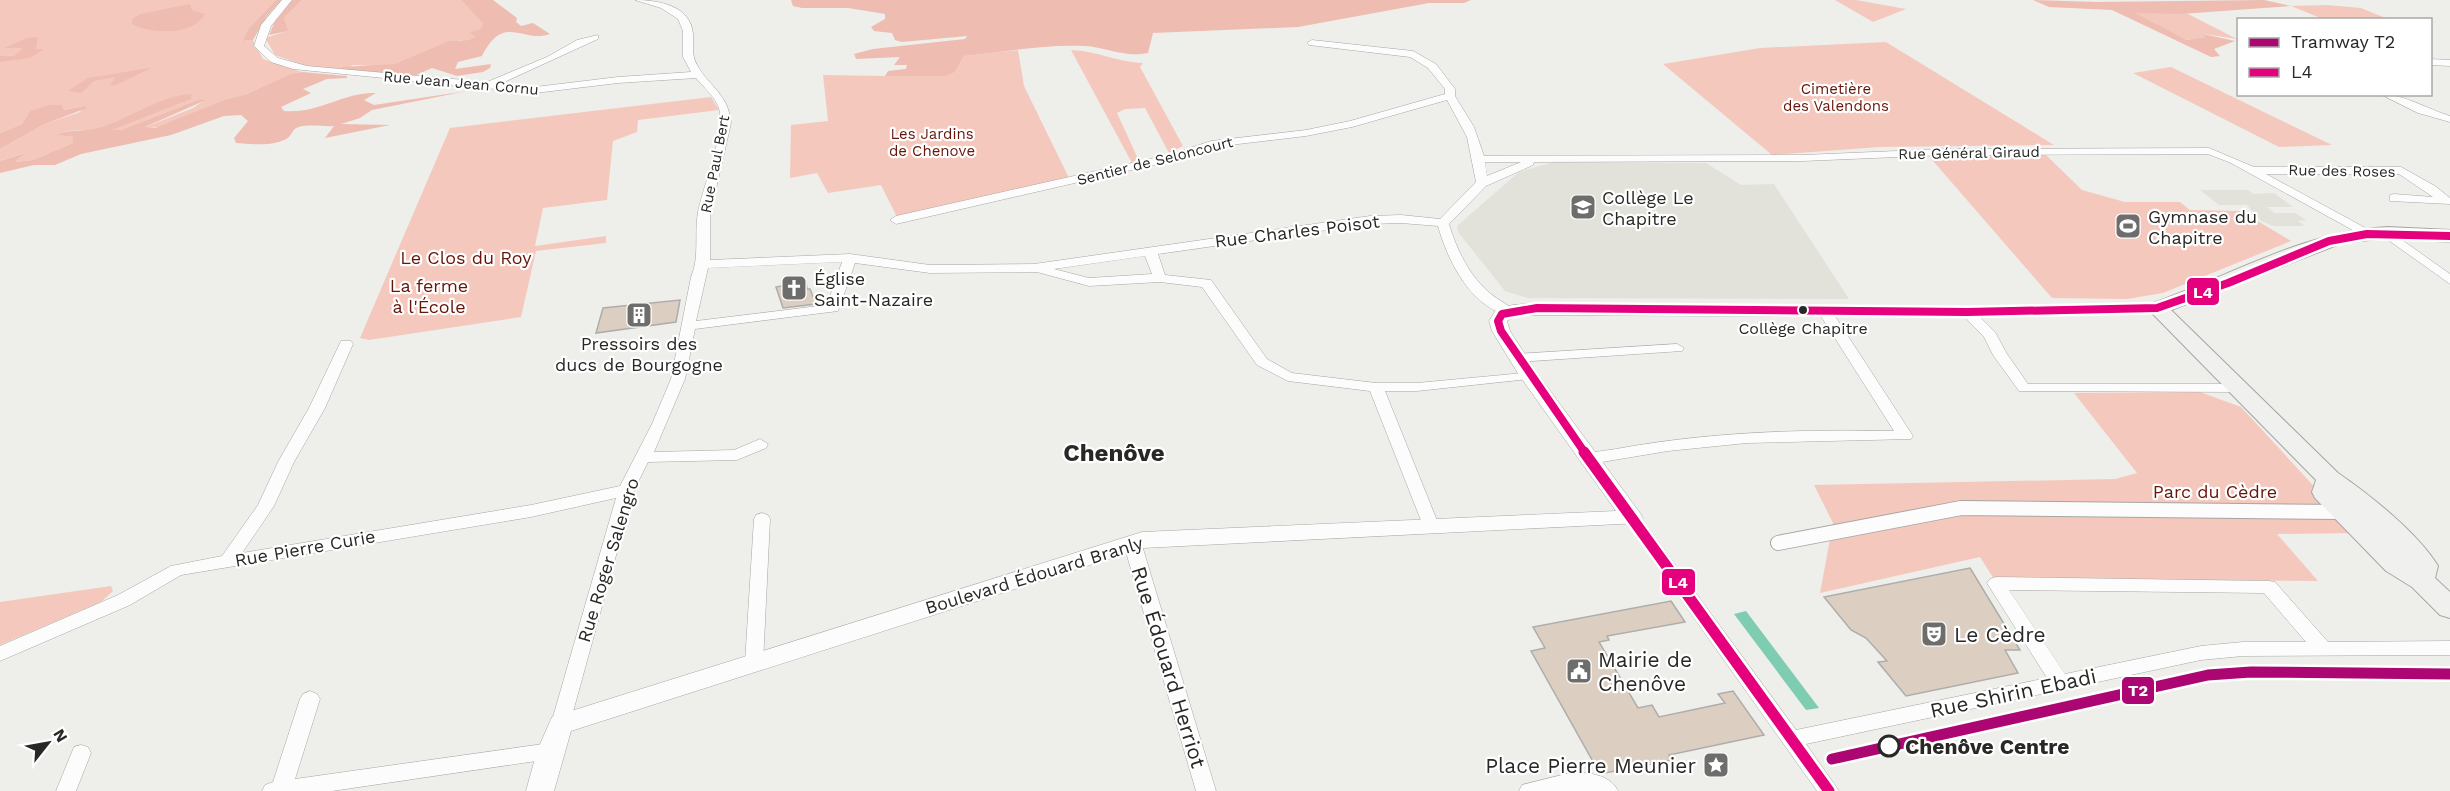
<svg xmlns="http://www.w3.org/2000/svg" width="2450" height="791" font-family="'Work Sans',sans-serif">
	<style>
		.built { fill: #e2e1da }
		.green { fill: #f5c8bd }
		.forest { fill: #efbcb1 }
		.water { fill: #7eccb1 }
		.building { fill: #dccfc1; stroke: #aeadab; stroke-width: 1.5 }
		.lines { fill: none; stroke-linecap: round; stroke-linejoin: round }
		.pedestrian-casing { stroke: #a6a6a4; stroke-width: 16 }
		.minor-casing { stroke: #a6a6a4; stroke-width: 1 }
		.tertiary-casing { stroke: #a6a6a4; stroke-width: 1 }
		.secondary-casing { stroke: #a6a6a4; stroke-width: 2 }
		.pedestrian { stroke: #fcfcfc; stroke-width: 14 }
		.minor { fill: #fcfcfc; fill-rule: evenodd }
		.tertiary { fill: #fcfcfc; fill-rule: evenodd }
		.secondary { fill: #f0f1ee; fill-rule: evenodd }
		.bus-1-far1-casing { stroke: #fff; stroke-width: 13 }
		.bus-1-casing { stroke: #fff; stroke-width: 16 }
		.bus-1-far1 { stroke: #e5007d; stroke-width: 8 }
		.bus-1 { stroke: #e5007d; stroke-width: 11 }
		.tram-1-casing { stroke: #fff; stroke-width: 16 }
		.tram-1 { stroke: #ab0672; stroke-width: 11 }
		.bus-dot { fill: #282826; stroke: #fff; stroke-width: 2 }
		.stop-dot { fill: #fff; stroke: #282826; stroke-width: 3 }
		.labels { text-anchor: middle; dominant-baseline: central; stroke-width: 4.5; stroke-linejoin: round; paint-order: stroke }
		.far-street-label { font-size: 15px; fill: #282826; stroke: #fff }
		.far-park-label { font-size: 15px; fill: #671508; stroke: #fff }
		.bus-label { font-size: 16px; fill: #282826; stroke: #fff }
		.poi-label { font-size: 18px; fill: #282826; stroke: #fff; text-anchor: start }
		.street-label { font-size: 18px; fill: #282826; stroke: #fff }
		.park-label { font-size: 18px; fill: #671508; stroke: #fff }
		.near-poi-label { font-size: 21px; fill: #282826; stroke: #fff; text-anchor: start }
		.near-street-label { font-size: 21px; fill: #282826; stroke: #fff }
		.near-stop-label { font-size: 21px; font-weight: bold; fill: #282826; stroke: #fff; text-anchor: start }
		.district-label { font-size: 24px; font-weight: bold; fill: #282826; stroke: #fff }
		.line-badge { stroke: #fff; stroke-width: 2 }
		.badge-label { font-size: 16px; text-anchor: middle; font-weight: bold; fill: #fff }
	</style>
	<rect width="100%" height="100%" fill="#eeeeeb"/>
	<path class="built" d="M1554 162 1706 163 1741 185 1774 184 1849 299 1528 298 1505 291 1458 232 1457 226 1519 172Z
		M2200 190H2248L2253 194 2274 193 2293 207H2267L2274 213H2295L2306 220 2298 221 2305 226H2274L2261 221 2247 205H2219Z"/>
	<path class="green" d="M0 0H276L248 29 244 41 253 40 263 59 302 72 290 74 247 94 227 99 161 127 143 128 193 108 205 100 200 99 121 130H110L190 99 192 95C158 99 131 118 99 128 83 133 76 126 58 135L73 137V143L33 160 15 162 24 153 0 161V149L45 124 80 112 84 106 64 110 30 111 22 124 0 133Z
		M302 0H461L483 24 482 29 471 32 475 37 469 40H459L396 64 382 66 353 65 344 70 303 65 275 55 265 38 287 31 284 18Z
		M1835 0H1856L1906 9 1873 22Z
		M2327 5 2361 8 2388 19H2323L2291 6Z
		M2184 12 2237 39 2204 34 2205 37 2187 40 2133 13Z
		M1886 42 2054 145 1880 147 1772 155 1663 64 1760 48Z
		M1018 50 1024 86 1069 178 898 219 881 185 828 193 817 173 790 178 791 125 828 121 823 75 885 76 955 72 964 56Z
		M1071 50C1097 51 1117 62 1143 63L1140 67 1183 146 1169 153 1145 108 1125 109 1117 113 1139 161 1132 163Z
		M2171 67 2332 145 2279 147 2133 73Z
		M711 97 719 110 638 120 637 132 613 141 607 200 543 208 535 246 606 236V243L536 251 521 317 369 340 360 338 450 128Z
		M1927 154 2046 155 2082 190 2125 202H2180L2190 210 2241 211 2291 241 2163 293 2127 299 2052 298Z
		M2200 392 2241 407 2357 533 2277 534 2318 581 1994 579 1980 557 1820 593 1833 523 1814 485 2115 479 2137 473 2074 393Z
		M111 586 113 591 101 602 0 645V602Z"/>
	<path class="forest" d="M276 0H281L267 16 253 40 243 41 248 29Z
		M292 0H302L284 18 288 31 269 35 275 21Z
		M461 0H493L517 18 516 22 521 26 533 23 550 34C523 44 504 12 482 56L458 62 455 69 491 64 490 68 483 72 457 76 432 68 414 76 344 70 342 67 395 64 449 41 468 40 475 37 470 32 481 29 483 24Z
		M791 0H1471L1464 3H1429L1298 27 1153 33 1148 53C1124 58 1107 47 1084 46 1044 44 1004 52 964 56L955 72 944 76H885L888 71 906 69 907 65H894L900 57 856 59 854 54 873 49 965 39 967 36 902 42 895 40 892 33 874 31 871 27 885 19V14L848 8H802L793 6Z
		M2033 0 2096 2 2264 0 2291 6 2181 14 2135 13 2187 40 2205 37 2203 34 2235 41 2214 49 2220 56 2211 57 2112 10 2049 7Z
		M190 4 192 10 205 14C194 36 150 34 132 24L133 18 140 14Z
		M38 37 36 49H44L30 58 0 62V56H14L22 50 21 48H4L27 38Z
		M149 68H152L116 85 110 86 115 77 94 81 81 93 68 91 88 78Z
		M302 72 347 76V78L327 79 303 89 311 93 281 107 284 111C319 114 343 92 376 93L364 100 374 105 467 91 372 110 360 118 341 124 390 125 325 138 334 126C324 127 303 123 295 129 294 129 290 136 289 137 277 147 250 144 236 143L234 138 248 121 241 115 224 116 171 135 81 154 55 165H34L0 173V161L25 153 15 162 33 160 73 143V137L57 135C73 128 83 132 98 128 130 119 158 96 192 94L191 99 112 130H121L200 99 206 100 145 127 155 128 227 99 247 94 290 74Z
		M49 105H61L64 110 84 106 87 108 45 124 0 149V133L22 124 30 111Z"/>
	<path class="water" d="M1746 611 1819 708 1806 710 1734 614Z"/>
	<path class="building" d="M806 281 807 289H810L816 304 783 308 776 287Z
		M680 300 676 322 596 333 603 308Z
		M1970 568 2020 650H2005L2018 673 1906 696 1878 662 1887 661 1866 638 1851 630 1824 597Z
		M1671 601 1685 622 1607 636 1609 640 1599 642 1638 708 1652 705 1659 717 1725 703 1718 694 1733 691 1764 735 1669 755 1672 760 1600 774 1531 651 1545 648 1533 627Z"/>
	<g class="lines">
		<g class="pedestrian-casing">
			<path id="pedestrian" d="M1778 543 1961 508 2343 512"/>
		</g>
		<g class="minor-casing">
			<path id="minor" d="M282 0H292L271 26 264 46 278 58 307 66 487 82 547 57 577 40 598 35V39L500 84 535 87 618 77 691 72 683 57V31L678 19 661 8 635 0C657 0 691 5 693 34 694 45 691 54 697 65 710 88 728 93 731 123L710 215V260L850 254 930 265 1034 264 1370 216 1401 215 1440 219 1476 182 1467 137 1447 100 1352 127 1306 136 1213 147 1175 160 896 224 890 220 896 216 1172 154 1211 141 1306 130 1350 121 1445 94V89L1428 68 1410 57 1309 45 1307 43 1312 40 1413 51 1436 64 1455 89V96L1474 127 1484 156 1803 155 1944 149 2209 148 2254 167H2401L2435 186 2450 198V204L2390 201V195L2394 194 2433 197 2399 174H2266L2371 231 2373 234 2367 238 2231 163 2208 154 1944 155 1803 161 1534 162 1533 165 1486 186 1449 224C1457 250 1469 276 1491 294 1498 300 1508 304 1514 311L1507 315C1470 306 1447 259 1438 226L1401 223 1370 224 1158 254 1165 275 1211 280 1267 359 1292 373 1376 383H1417L1534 372 1536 375 1534 378 1529 379 1417 391H1385L1440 528 1438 532H1426L1424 528 1370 391 1288 381 1257 365 1202 287 1160 282 1089 286 1037 272 930 273 855 263 838 311 695 329 685 379 654 452 734 450 760 439 768 444 766 448 737 460 648 462 634 490 568 730 561 732 554 730 551 724 616 498 531 517 181 575 130 605 0 661V646L118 595 171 566 222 556 258 505 278 462 309 408 341 341H351L353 344 325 408 294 462 274 506 242 553 531 505 620 486 652 424 671 379 691 277C700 256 694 234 698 212 703 187 724 135 720 112 717 98 705 89 696 78L618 83 535 93 293 69 271 62 254 46 261 25ZM1485 162H1521L1487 176ZM1145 256 1152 274 1089 278 1054 269ZM842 262 827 305 696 321 708 268Z
				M2430 59 2450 60V66L2430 65Z
				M2380 94C2404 94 2427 109 2450 116V122L2418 113Z
				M2388 230 2450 274V284L2384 237 2382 234Z
				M1824 306 1831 310 1913 436 1911 439 1747 443 1668 451 1590 464 1582 459C1588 451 1606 451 1616 449 1708 432 1801 429 1894 431L1817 310Z
				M1967 308 1972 309 1995 332 2007 354 2028 384H2236L2243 388 2236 392 2019 391 1993 355 1984 337 1960 312Z
				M1677 344 1684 348 1682 351 1518 362 1511 358 1518 354Z
				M1632 512 1638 514 1796 730 2047 678 1987 583 1990 579 1996 577 2269 581 2275 582 2328 642 2450 641V655L2243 656 2201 660 1806 744 1839 791H1817L1626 522 1624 518 1626 514ZM2009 590 2264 593 2306 642H2243L2201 646 2065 674Z
				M762 513 768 515 770 519 763 663 761 668 754 670 747 668 745 663 754 519 756 515Z
				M1132 536 1138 538 1141 542 1216 791H1196L1123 542 1126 538Z
				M310 691 317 694 320 699 295 779 550 743 557 745 560 751 557 757 550 759 332 791H262L265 785 273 782 300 699 303 694Z
				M81 745 88 747 91 753 76 791H56L74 747Z
				M1570 773C1587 772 1610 774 1618 791H1519L1522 785Z"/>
		</g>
		<g class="tertiary-casing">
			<path id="tertiary" d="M1537 303 1967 307 2157 303 2166 308 2157 313 1967 317 1516 315 1507 321 1510 331 1537 373 1640 513 1643 518 1640 523 1143 548 571 731 554 791H526L537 751 552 717 1142 532 1616 511 1519 375 1492 331 1489 321 1496 310 1513 305Z"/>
		</g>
		<g class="secondary-casing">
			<path id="secondary" d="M2388 227 2450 230V242L2388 238 2342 243 2171 310 2338 473C2370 495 2418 533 2438 566L2435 578 2450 592V618L2440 615 2412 587 2386 571 2315 498 2312 492 2316 480 2147 308 2150 304C2229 277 2303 231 2388 227Z"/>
		</g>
		<use href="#pedestrian" class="pedestrian"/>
		<use href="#minor" class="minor"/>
		<use href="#tertiary" class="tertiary"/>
		<use href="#secondary" class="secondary"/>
		<g class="bus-1-far1-casing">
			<path id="bus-1-far1" d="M1585 453 1501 331 1498 321 1502 314 1537 308 1967 312 2157 308 2228 283 2329 241 2367 234 2450 236"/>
		</g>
		<g class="bus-1-casing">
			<path id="bus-1" d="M1584 452 1829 791"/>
		</g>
		<use href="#bus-1-far1" class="bus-1-far1"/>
		<use href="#bus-1" class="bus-1"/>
		<g class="tram-1-casing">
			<path id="tram-1" d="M1832 759 2208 675 2251 672 2450 674"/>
		</g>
		<use href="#tram-1" class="tram-1"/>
	</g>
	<defs>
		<g id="school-square" transform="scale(1.35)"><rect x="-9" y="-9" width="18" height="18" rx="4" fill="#6d6d6b" stroke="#fff"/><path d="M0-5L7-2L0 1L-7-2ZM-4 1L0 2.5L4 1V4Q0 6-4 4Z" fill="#fff"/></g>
		<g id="stadium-square" transform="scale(1.35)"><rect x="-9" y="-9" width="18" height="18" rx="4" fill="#6d6d6b" stroke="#fff"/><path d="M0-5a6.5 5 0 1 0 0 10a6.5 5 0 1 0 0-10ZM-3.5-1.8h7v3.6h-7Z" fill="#fff"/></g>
		<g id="church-square" transform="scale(1.35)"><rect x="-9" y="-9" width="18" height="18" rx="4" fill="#6d6d6b" stroke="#fff"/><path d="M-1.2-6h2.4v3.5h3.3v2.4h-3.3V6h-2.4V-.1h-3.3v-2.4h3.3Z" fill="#fff"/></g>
		<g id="building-square" transform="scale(1.35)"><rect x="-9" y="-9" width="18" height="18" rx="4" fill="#6d6d6b" stroke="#fff"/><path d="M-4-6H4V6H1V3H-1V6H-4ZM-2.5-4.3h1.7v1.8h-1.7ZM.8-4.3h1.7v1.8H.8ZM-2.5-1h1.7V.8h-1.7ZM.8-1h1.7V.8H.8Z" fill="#fff"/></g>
		<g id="theatre-square" transform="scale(1.35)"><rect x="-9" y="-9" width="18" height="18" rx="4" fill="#6d6d6b" stroke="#fff"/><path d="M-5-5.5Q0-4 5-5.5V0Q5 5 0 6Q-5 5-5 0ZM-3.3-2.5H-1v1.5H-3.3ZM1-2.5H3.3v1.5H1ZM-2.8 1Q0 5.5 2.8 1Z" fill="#fff"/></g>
		<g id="civic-square" transform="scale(1.35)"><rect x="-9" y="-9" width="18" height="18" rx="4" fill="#6d6d6b" stroke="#fff"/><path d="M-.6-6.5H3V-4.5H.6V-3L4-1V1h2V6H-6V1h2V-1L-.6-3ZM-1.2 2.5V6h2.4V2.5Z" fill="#fff"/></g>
		<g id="sight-square" transform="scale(1.35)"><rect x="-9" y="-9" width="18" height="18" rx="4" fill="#6d6d6b" stroke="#fff"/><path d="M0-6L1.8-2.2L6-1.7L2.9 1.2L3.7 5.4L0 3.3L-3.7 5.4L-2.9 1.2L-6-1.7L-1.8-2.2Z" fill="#fff"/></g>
	</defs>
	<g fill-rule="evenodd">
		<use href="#school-square" x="1583" y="207"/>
		<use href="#stadium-square" x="2128" y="226"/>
		<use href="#church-square" x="794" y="288"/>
		<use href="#building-square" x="639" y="315"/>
		<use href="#theatre-square" x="1934" y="634"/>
		<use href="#civic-square" x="1579" y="671"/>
		<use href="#sight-square" x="1716" y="765"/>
	</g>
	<circle class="bus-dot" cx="1803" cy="310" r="5"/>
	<circle class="stop-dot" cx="1889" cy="746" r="10"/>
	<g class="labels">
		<g class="far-street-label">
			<text transform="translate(461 83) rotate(5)">Rue Jean Jean Cornu</text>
			<text transform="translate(1969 153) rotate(-1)">Rue Général Giraud</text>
			<text transform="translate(1155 161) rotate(-14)">Sentier de Seloncourt</text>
			<text transform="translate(715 164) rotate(-79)">Rue Paul Bert</text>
			<text transform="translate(2342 171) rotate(1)">Rue des Roses</text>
		</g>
		<g class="far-park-label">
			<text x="1836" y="89">Cimetière<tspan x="1836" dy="17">des Valendons</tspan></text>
			<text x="932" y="134">Les Jardins<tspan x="932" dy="17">de Chenove</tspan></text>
		</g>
		<g class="bus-label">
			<text x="1803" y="328">Collège Chapitre</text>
		</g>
		<g class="poi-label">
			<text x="1602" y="197">Collège Le<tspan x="1602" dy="21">Chapitre</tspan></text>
			<text x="2148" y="216">Gymnase du<tspan x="2148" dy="21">Chapitre</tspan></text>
			<text x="814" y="278">Église<tspan x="814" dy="21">Saint-Nazaire</tspan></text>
			<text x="639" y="343" text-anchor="middle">Pressoirs des<tspan x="639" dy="21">ducs de Bourgogne</tspan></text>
		</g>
		<g class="street-label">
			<text transform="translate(1297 231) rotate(-7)">Rue Charles Poisot</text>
			<text transform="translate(305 548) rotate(-10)">Rue Pierre Curie</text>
			<text transform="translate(608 560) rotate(-73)">Rue Roger Salengro</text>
			<text transform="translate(1034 575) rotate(-17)">Boulevard Édouard Branly</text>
		</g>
		<g class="park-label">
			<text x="466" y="257">Le Clos du Roy</text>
			<text x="429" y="285">La ferme<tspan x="429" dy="21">à l'École</tspan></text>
			<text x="2215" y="491">Parc du Cèdre</text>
		</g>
		<g class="near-poi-label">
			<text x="1954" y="634">Le Cèdre</text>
			<text x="1598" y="659">Mairie de<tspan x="1598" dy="24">Chenôve</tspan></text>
			<text x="1696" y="765" text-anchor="end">Place Pierre Meunier</text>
		</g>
		<g class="near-street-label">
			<text transform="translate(1169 667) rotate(73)">Rue Édouard Herriot</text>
			<text transform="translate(2013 693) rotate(-12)">Rue Shirin Ebadi</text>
		</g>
		<g class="near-stop-label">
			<text x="1905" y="746">Chenôve Centre</text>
		</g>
		<g class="district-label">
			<text x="1114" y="453">Chenôve</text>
		</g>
	</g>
	<g class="line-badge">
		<rect x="2186" y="277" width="34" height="29" rx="6" fill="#e5007d"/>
		<rect x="1661" y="568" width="35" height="28" rx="6" fill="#e5007d"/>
		<rect x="2121" y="676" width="34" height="29" rx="6" fill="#ab0672"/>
	</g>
	<g class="badge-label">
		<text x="2203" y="298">L4</text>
		<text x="1678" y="588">L4</text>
		<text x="2138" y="696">T2</text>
	</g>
	<rect x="2237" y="18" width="195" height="78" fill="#ffffff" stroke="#a9a9a8" stroke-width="1.5"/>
	<rect x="2249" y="38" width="30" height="9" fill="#ab0672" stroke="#a9a9a8" stroke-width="1.5"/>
	<text x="2291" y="48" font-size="18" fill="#282826">Tramway T2</text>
	<rect x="2249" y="68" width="30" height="9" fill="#e5007d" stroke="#a9a9a8" stroke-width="1.5"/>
	<text x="2291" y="78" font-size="18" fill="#282826">L4</text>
	<g transform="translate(48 743) rotate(59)" stroke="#ffffff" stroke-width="4.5" paint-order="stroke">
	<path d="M0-4.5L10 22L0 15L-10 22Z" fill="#282826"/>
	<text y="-9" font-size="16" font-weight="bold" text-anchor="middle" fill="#282826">N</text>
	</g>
</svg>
